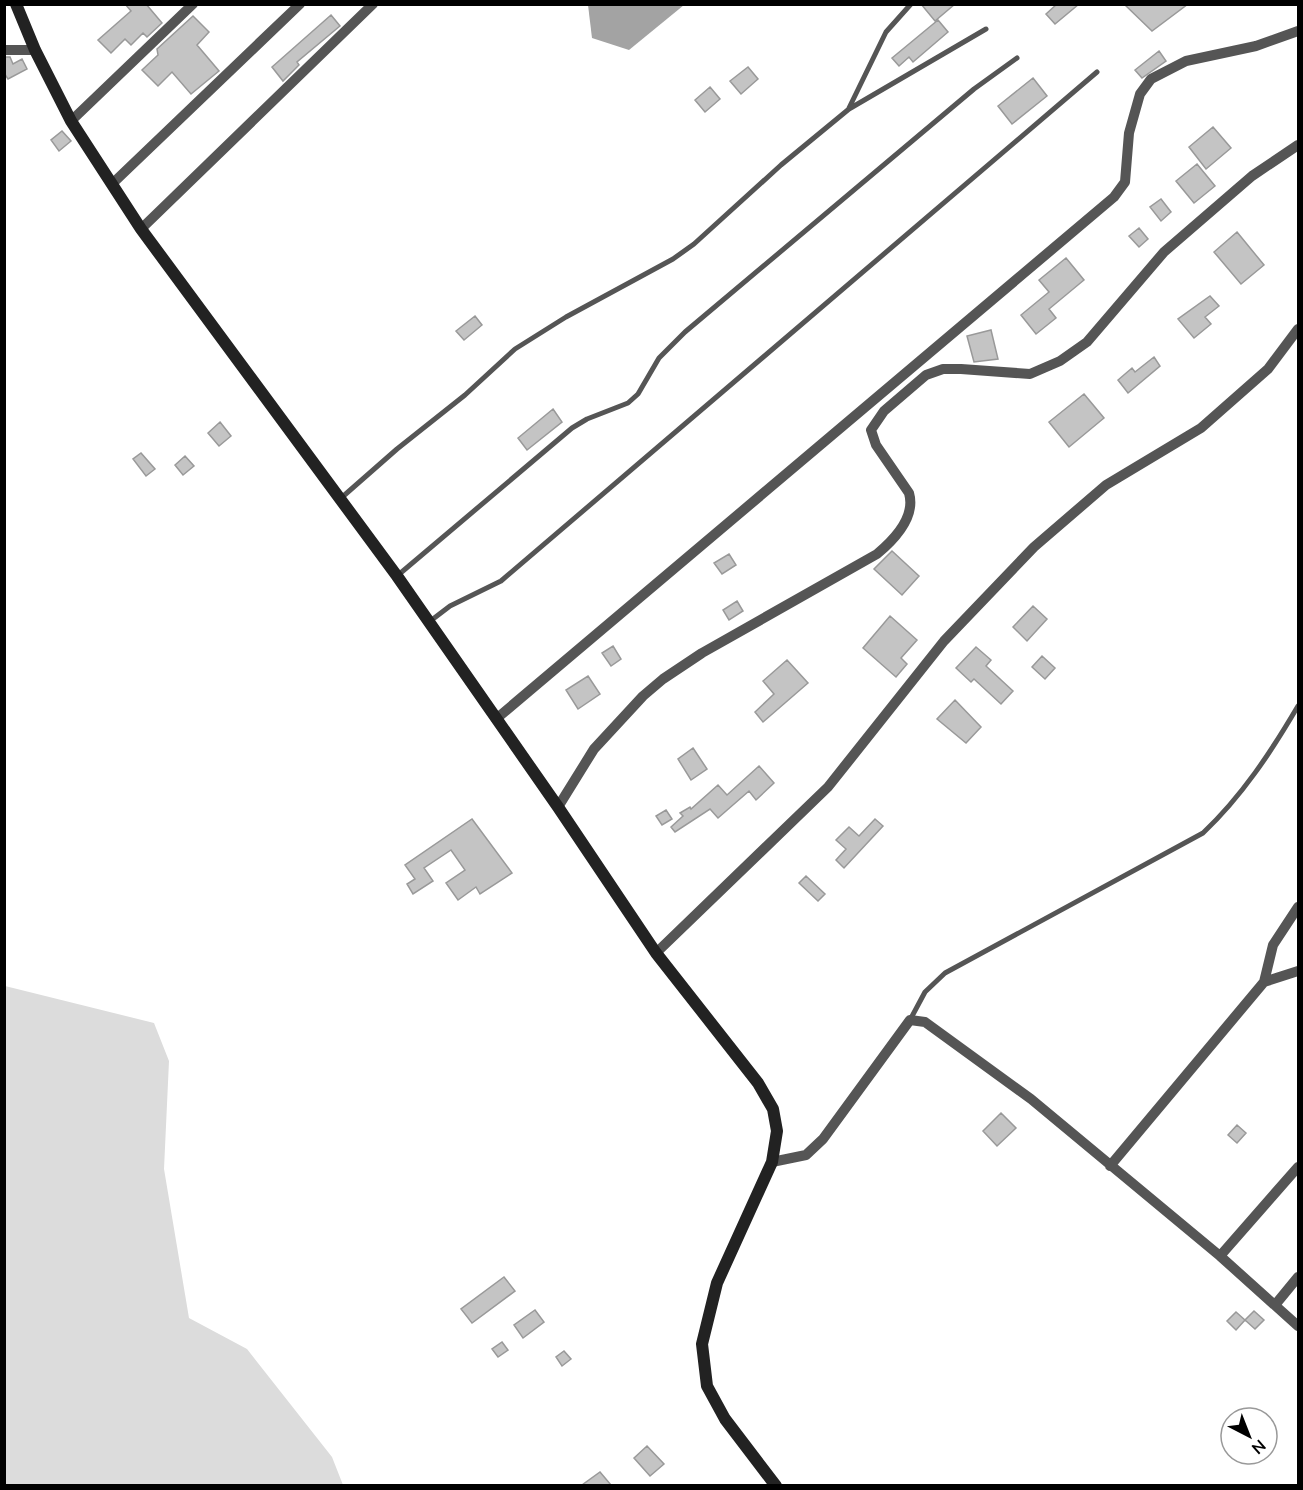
<svg xmlns="http://www.w3.org/2000/svg" width="1303" height="1490" font-family="Mulish,sans-serif">
	<style>
		.green { fill: #dcdcdc }
		.water { fill: #a3a3a3 }
		.building { fill: #c4c4c4; stroke: #999; stroke-width: 1.5 }
		.lines { fill: none; stroke-linecap: round; stroke-linejoin: round }
		.lane { stroke: #555; stroke-width: 5 }
		.street { stroke: #555; stroke-width: 10 }
		.secondary { stroke: #222; stroke-width: 12 }
	</style>
	<rect width="100%" height="100%" fill="#fff"/>
	<path class="green" d="M5 986 154 1023 169 1061 164 1169 189 1318 247 1349 332 1457 343 1485H5Z"/>
	<path class="water" d="M588 5V4L684 5 629 50 592 38Z"/>
	<path class="building" d="M125 4H146L162 23 147 37 143 33 131 45 125 39 111 53 98 40 131 11Z
		M921 4H955L935 21Z
		M1057 4H1079L1055 24 1046 14Z
		M1124 4H1188L1152 31Z
		M331 15 340 26 297 62 299 65 283 81 272 67Z
		M193 16 209 32 197 45 219 71 191 94 172 72 158 86 142 70 158 55 157 49Z
		M938 20 948 32 913 62 909 57 899 66 892 58Z
		M1159 51 1166 61 1142 78 1135 70Z
		M4 57H10L13 64 22 59 27 69 8 79 4 73Z
		M748 67 758 79 741 94 730 81Z
		M1033 78 1047 96 1012 124 998 106Z
		M710 87 720 99 705 112 695 100Z
		M1213 127 1231 148 1206 169 1189 147Z
		M62 131 71 141 59 151 51 140Z
		M1197 164 1215 186 1194 203 1176 181Z
		M1161 199 1171 212 1161 221 1150 207Z
		M1139 228 1148 239 1139 247 1129 236Z
		M1237 232 1264 265 1241 284 1214 252Z
		M1066 258 1084 280 1049 309 1056 318 1036 334 1021 315 1049 292 1039 280Z
		M1210 296 1219 306 1205 317 1211 324 1194 338 1178 319Z
		M475 316 482 325 464 340 456 331Z
		M991 330 998 359 974 362 967 336Z
		M1154 357 1160 366 1128 393 1118 380 1132 368 1135 372Z
		M1084 394 1104 418 1069 447 1049 422Z
		M553 409 562 422 527 450 518 438Z
		M220 422 231 436 219 446 208 433Z
		M141 453 155 469 146 476 133 459Z
		M185 456 194 466 183 475 175 465Z
		M892 551 919 576 902 595 874 569Z
		M729 554 736 565 722 574 714 563Z
		M737 601 743 611 729 620 723 610Z
		M1033 606 1047 619 1027 641 1013 627Z
		M890 616 917 640 901 658 907 664 896 677 863 648Z
		M613 646 621 659 611 666 602 653Z
		M976 647 991 660 986 666 1013 691 1001 704 974 679 971 682 956 668Z
		M1042 656 1055 668 1045 679 1032 667Z
		M787 660 808 683 763 722 755 712 774 694 763 681Z
		M588 676 600 694 578 709 566 690Z
		M955 700 981 727 966 743 937 719Z
		M693 748 707 769 691 780 678 759Z
		M759 766 774 783 756 800 749 791 718 818 710 809 675 832 671 827 683 816 680 813 690 807 691 809 718 785 727 795Z
		M666 810 672 819 662 825 656 816Z
		M472 819 512 873 480 894 476 887 458 900 446 883 465 870 451 850 424 868 433 881 413 894 407 884 415 879 405 865Z
		M875 819 883 826 844 868 836 860 846 849 836 840 849 827 859 836Z
		M806 876 825 894 818 901 799 883Z
		M1001 1113 1016 1128 997 1146 983 1131Z
		M1237 1125 1246 1133 1237 1143 1228 1135Z
		M504 1277 515 1291 472 1323 461 1309Z
		M535 1310 544 1322 523 1338 514 1325Z
		M1254 1311 1264 1320 1255 1329 1245 1320Z
		M1236 1312 1245 1320 1236 1330 1227 1321Z
		M502 1342 508 1350 498 1357 492 1349Z
		M564 1351 571 1359 562 1366 556 1357Z
		M647 1446 664 1464 650 1476 634 1458Z
		M600 1472 611 1485H582Z"/>
	<g class="lines">
		<path class="lane" d="M849 108 886 32 911 4
			M340 499 397 449 465 395 515 349 566 317 673 259 694 244 781 165 849 109 986 29
			M397 576 572 428 587 419 628 403 638 394 659 358 685 332 974 89 1017 58
			M429 622 450 606 501 581 1097 72
			M910 1020 925 992 945 973 1203 833C1242 796 1271 752 1298 706"/>
		<path class="street" d="M4 50H35
			M71 121 193 4
			M113 183 300 4
			M141 229 373 4
			M496 719 1114 197 1125 182 1129 133 1140 94 1151 79 1186 61 1256 46 1298 31
			M558 807 594 749 643 696 663 679 702 653 877 554C895 539 916 517 909 493L876 445 871 430 884 411 926 375 943 369H961L1030 374 1060 361 1087 342 1164 252 1252 176 1298 145
			M656 953 828 787 944 641 1034 547 1106 485 1201 428 1268 369 1298 329
			M1264 982 1298 971
			M772 1162 806 1155 823 1139 910 1020 925 1022 1031 1099 1220 1256 1298 1326
			M1110 1166 1264 982 1273 945 1298 907
			M1220 1256 1298 1167
			M1275 1305 1298 1277"/>
		<path class="secondary" d="M16 4 35 50 71 121 141 229 397 576 558 807 656 953 758 1083 773 1109 777 1131 772 1162 717 1283 702 1344 707 1386 725 1419 776 1486"/>
	</g>
	<rect width="1303" height="1490" fill="none" stroke="#000000" stroke-width="12"/>
	<g transform="translate(1249 1436) rotate(138)"><circle r="28" fill="#ffffff" stroke="#999999" stroke-width="1.5"/>
	<path d="M0-4.5L10 22L0 15L-10 22Z" fill="#000000"/>
	<text y="-9" font-size="16" font-weight="bold" text-anchor="middle" fill="#000000">N</text>
	</g>
</svg>
